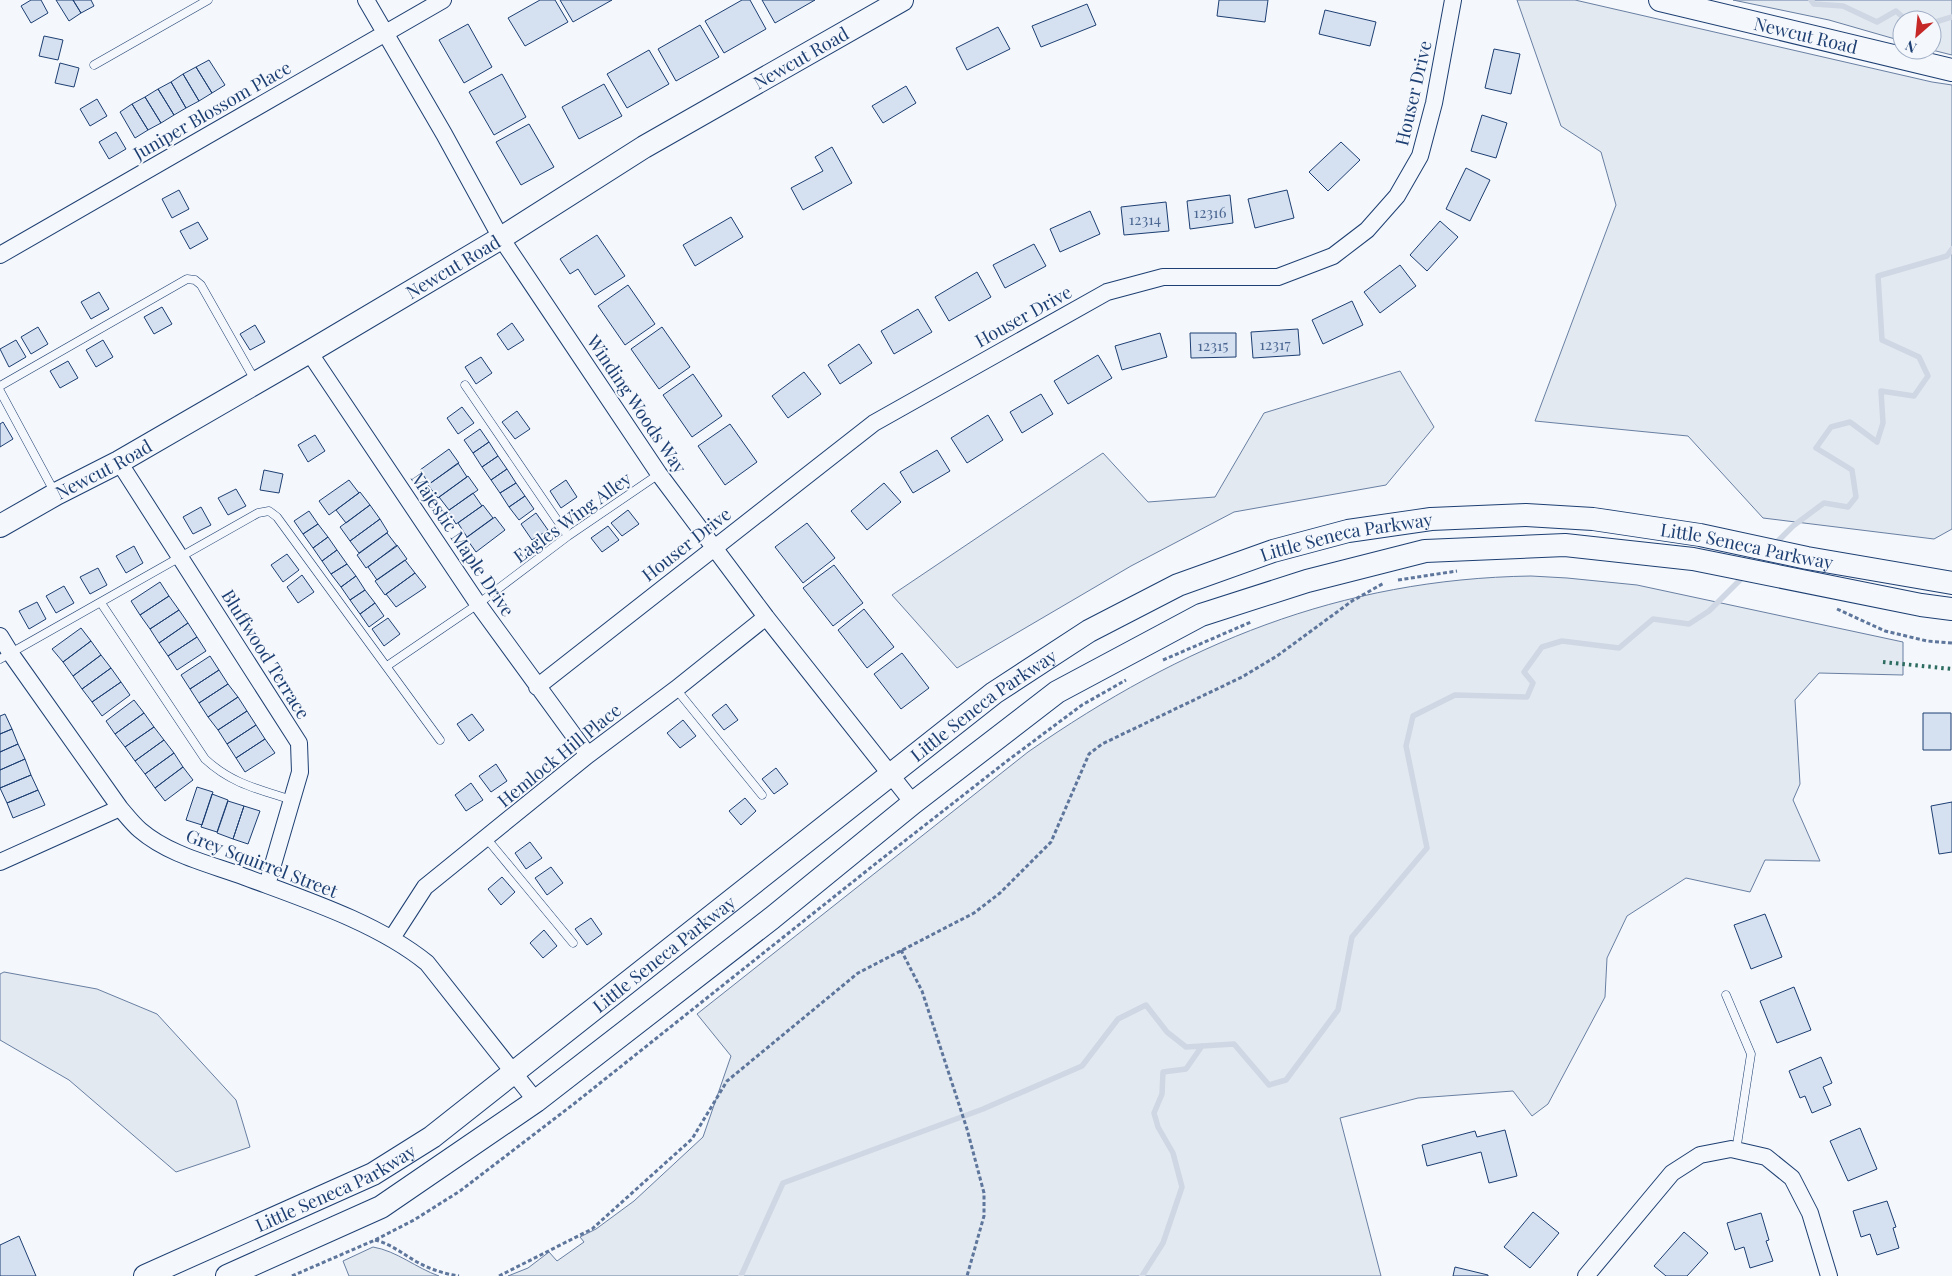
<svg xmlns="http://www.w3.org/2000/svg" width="1952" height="1276" font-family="'Playfair Display',serif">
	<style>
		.green { fill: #e3e9f0; stroke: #687fa3 }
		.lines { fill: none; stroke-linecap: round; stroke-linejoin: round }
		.stream { stroke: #cfd7e4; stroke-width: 5.5 }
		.building { fill: #d5e0f0; stroke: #1d3f73 }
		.lane-casing { stroke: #1d3f73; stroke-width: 9 }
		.street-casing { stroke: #1d3f73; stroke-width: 18 }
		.secondary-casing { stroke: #1d3f73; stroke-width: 24 }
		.path { stroke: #5e769c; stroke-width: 3; stroke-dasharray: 4 2.5; stroke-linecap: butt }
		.lane { stroke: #f4f7fb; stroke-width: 8 }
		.street { stroke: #f4f7fb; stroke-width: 16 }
		.secondary { stroke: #f4f7fb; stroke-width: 22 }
		.hedge { stroke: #2c6c60; stroke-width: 4; stroke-dasharray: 2.5 4; stroke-linecap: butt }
		.labels { text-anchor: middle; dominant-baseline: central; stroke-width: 4; stroke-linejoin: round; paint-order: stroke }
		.number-label { font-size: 15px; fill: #4b6792 }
		.street-label { font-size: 18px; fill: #1d3f73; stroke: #f4f7fb }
	</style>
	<rect width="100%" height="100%" fill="#f4f7fb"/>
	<path class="green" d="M1517 0H1575L1932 82 1952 85V529L1934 539 1763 518 1688 436 1535 421 1616 205 1601 152 1561 126Z
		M1733 0H1952V55L1932 50V20H1902V41L1829 20Z
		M1400 371 1434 427 1386 485 1234 512 1131 566 957 668 892 595 1103 453 1148 502 1215 497 1264 413Z
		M1531 576 1567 578 1637 585 1903 642V675L1819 673 1795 700 1800 784 1793 800 1820 861 1765 860 1750 892 1686 878 1627 916 1607 958 1605 997 1548 1104 1532 1116 1513 1091 1418 1098 1340 1118 1381 1276H508L528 1268 549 1252 557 1261 584 1242 580 1237 596 1229 634 1201 703 1137 731 1056 697 1014 1028 752C1183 644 1340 579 1531 576Z
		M4 972 97 989 157 1014 236 1100 250 1147 176 1172 69 1080 0 1040V974Z
		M373 1247C397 1251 416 1268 439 1276H349L343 1261Z"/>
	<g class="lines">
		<path class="stream" d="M1811 0 1814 4 1843 6 1877 22 1896 11 1906 20
			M1932 23 1952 17
			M1774 545 1793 526 1824 503 1848 507 1856 497 1852 470 1816 448 1831 427 1850 422 1877 442 1883 423 1881 391 1914 396 1928 376 1919 357 1882 340 1878 276 1947 256 1952 249
			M741 1276 783 1183 983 1109 1082 1066 1118 1019 1146 1005 1167 1032 1186 1047 1234 1044 1269 1085 1286 1080 1338 1010 1352 937 1427 848 1406 746 1413 716 1455 695 1527 697 1533 683 1524 672 1542 647 1562 641 1619 648 1653 619 1689 624 1709 611 1745 575
			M1142 1276 1163 1243 1182 1187 1173 1153 1158 1127 1154 1113 1162 1094 1163 1072 1186 1069 1202 1046"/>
	</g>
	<path class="building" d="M31 0H41L48 13 31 23 21 6Z
		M56 0H73L81 13 69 21Z
		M73 0H91L94 6 81 13Z
		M540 0H555L568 22 525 46 508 18Z
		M560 0H612L573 22Z
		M742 0H750L766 29 724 53 705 21Z
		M762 0H815L775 23Z
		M1219 0H1268L1265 22 1217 16Z
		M1087 4 1096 25 1041 47 1032 26Z
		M1325 10 1376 22 1370 46 1319 34Z
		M468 24 492 67 464 83 439 40Z
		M700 25 719 57 676 81 658 49Z
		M998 27 1010 49 967 70 956 48Z
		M44 36 63 40 58 60 39 56Z
		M1494 49 1520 54 1511 94 1485 88Z
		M649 50 669 84 627 108 607 74Z
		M209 60 225 85 212 93 196 67Z
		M60 63 79 68 74 87 55 83Z
		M196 67 212 93 199 101 183 74Z
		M183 74 199 101 186 108 171 82Z
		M502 74 526 117 494 135 469 92Z
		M171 82 186 108 174 115 158 89Z
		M604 84 622 116 579 139 562 107Z
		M906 86 916 103 883 123 872 106Z
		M158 89 174 115 161 123 145 97Z
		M145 97 161 123 148 130 132 104Z
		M97 99 107 116 90 126 80 109Z
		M132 104 148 130 135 138 120 112Z
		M1482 115 1507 123 1496 158 1471 151Z
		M529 124 554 167 521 185 496 142Z
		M116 132 126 149 109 159 99 142Z
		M1341 142 1360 160 1328 191 1309 172Z
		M832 147 852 183 803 210 791 188 823 171 815 157Z
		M1466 168 1490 180 1470 221 1446 209Z
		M179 190 189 209 172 218 162 199Z
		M1287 190 1294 218 1255 228 1248 199Z
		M1230 195 1233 223 1190 229 1187 201Z
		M1166 202 1169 231 1124 235 1121 207Z
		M1090 211 1100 234 1060 252 1050 229Z
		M731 217 743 237 695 266 683 245Z
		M1440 221 1458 237 1427 271 1410 255Z
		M198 222 208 239 190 249 180 231Z
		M597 235 625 276 595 295 578 269 570 274 560 259Z
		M1034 244 1046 266 1005 288 993 265Z
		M1400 265 1416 286 1380 313 1364 292Z
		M977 272 991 297 949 321 935 297Z
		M628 285 655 324 625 345 598 306Z
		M99 292 109 309 91 319 81 302Z
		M1352 301 1363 325 1323 344 1312 320Z
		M162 307 172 324 154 334 144 317Z
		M918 309 932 332 894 354 881 331Z
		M512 323 524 340 508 350 497 334Z
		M255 325 265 342 250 350 240 334Z
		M38 327 48 344 31 354 21 337Z
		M662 327 690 367 659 389 631 349Z
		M1298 329 1300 355 1253 358 1251 332Z
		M1160 333 1167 357 1122 370 1115 346Z
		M1190 333H1236V357L1191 358Z
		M16 340 26 357 9 367 0 349Z
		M103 340 113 357 96 367 86 350Z
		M859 344 872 363 840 384 828 365Z
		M1098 355 1112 378 1068 404 1054 381Z
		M481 357 492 373 476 384 465 367Z
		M68 361 78 378 60 388 50 371Z
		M804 372 821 394 788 418 772 396Z
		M693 374 722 416 692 437 663 395Z
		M1041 394 1053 414 1022 433 1010 412Z
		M462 407 474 423 458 434 447 418Z
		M517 411 530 429 515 439 502 422Z
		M988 415 1003 440 967 463 951 438Z
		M3 422 13 439 0 447V424Z
		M730 424 757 462 725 485 698 446Z
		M480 429 489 442 473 453 464 440Z
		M315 435 325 451 308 462 298 445Z
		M489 442 498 456 482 467 473 453Z
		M449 449 459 463 429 484 420 470Z
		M937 450 950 471 913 493 900 472Z
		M498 456 507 469 491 480 482 467Z
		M458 463 467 477 438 498 428 485Z
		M507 469 516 483 500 493 491 480Z
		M264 470 283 474 279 493 260 490Z
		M468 476 478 490 449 510 439 497Z
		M349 480 359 493 329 515 319 501Z
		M566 480 577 497 561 508 550 491Z
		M516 483 525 496 509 507 500 493Z
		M884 483 901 502 867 530 851 511Z
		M236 489 246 506 228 515 218 498Z
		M360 492 370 505 346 523 336 510Z
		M473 493 482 506 456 524 448 511Z
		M525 496 534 509 519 520 509 507Z
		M370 505 380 519 350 541 340 527Z
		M483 505 493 518 467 537 458 523Z
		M201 507 211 525 193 534 183 517Z
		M628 510 639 524 622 536 611 523Z
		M309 511 318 524 303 534 294 521Z
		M536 513 548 530 532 540 521 524Z
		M495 517 505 530 476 552 466 538Z
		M380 519 388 532 359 553 350 541Z
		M807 523 835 558 803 583 775 547Z
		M318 524 328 537 313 548 303 534Z
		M608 526 619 540 602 552 591 538Z
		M387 533 397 546 366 568 357 555Z
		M328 537 337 550 322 561 313 548Z
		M397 545 407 559 377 580 368 567Z
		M134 546 143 563 126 573 116 556Z
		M337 550 347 564 331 574 322 561Z
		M287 554 299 570 283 582 271 565Z
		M405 560 415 573 385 595 375 581Z
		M347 564 356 576 341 587 331 574Z
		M834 565 863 603 833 626 803 588Z
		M98 568 107 585 90 594 80 577Z
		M415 573 426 587 396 607 386 594Z
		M302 575 314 592 298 603 287 587Z
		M356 576 365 590 350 600 341 587Z
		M160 582 169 596 140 615 131 601Z
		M64 586 74 603 56 613 46 596Z
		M365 590 375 603 360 614 350 600Z
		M169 596 179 610 150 629 140 615Z
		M37 602 46 619 29 629 19 611Z
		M375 603 384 616 369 627 360 614Z
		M864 609 894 647 867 668 838 630Z
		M179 610 188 623 159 643 150 629Z
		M388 618 400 634 384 646 372 629Z
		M188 623 197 637 168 656 159 643Z
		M81 628 91 641 63 662 52 649Z
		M197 637 206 651 177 670 168 656Z
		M91 641 101 655 73 676 63 662Z
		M902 653 929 688 901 709 874 674Z
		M101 655 111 668 82 689 73 676Z
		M210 656 219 670 190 689 181 675Z
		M111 668 121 682 92 702 82 689Z
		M219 670 228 684 199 703 190 689Z
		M121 682 130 695 102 716 92 702Z
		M228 684 238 697 208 717 199 703Z
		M238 697 247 711 218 730 208 717Z
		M134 700 144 713 115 734 106 721Z
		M726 704 738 720 724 730 712 715Z
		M247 711 256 725 227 744 218 730Z
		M144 713 154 727 125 747 115 734Z
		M1923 713H1951V750H1923Z
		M5 714 12 729 0 734V716Z
		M472 714 484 730 469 741 457 724Z
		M683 720 696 736 680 748 667 733Z
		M256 725 265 739 236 758 227 744Z
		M154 727 164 740 135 761 125 747Z
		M12 729 18 744 0 752V734Z
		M265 739 275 753 245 772 236 758Z
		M164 740 174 753 145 774 135 761Z
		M18 744 25 759 0 770V752Z
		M174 753 183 767 155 788 145 774Z
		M25 759 31 775 0 788V770Z
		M496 764 507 781 491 792 479 776Z
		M183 767 193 780 165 801 155 788Z
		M776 768 788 784 774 794 762 779Z
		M31 775 38 790 7 803 0 788Z
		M471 783 483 800 466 811 455 795Z
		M197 787 213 792 202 825 186 820Z
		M38 790 45 805 13 818 7 803Z
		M212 794 228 800 217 832 201 827Z
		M745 798 756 811 741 825 729 811Z
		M228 801 244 806 233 839 217 833Z
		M1952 802V852L1939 854 1931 806Z
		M244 806 260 811 248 844 233 839Z
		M530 842 542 858 526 869 515 853Z
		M551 867 563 883 547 895 535 878Z
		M502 877 515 892 501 905 488 889Z
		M1765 914 1782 957 1751 969 1734 925Z
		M591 918 602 934 587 945 575 929Z
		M544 930 557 946 543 958 530 943Z
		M1794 987 1811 1030 1777 1043 1760 1001Z
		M1821 1057 1832 1083 1823 1087 1831 1105 1812 1113 1805 1096 1800 1098 1789 1071Z
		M1860 1128 1877 1169 1848 1181 1830 1141Z
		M1505 1130 1517 1176 1489 1183 1481 1152 1427 1166 1422 1145 1475 1131 1477 1137Z
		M1887 1201 1896 1227 1893 1228 1899 1248 1877 1255 1870 1234 1861 1237 1853 1211Z
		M1533 1212 1559 1233 1530 1268 1504 1247Z
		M1761 1213 1769 1240 1766 1241 1773 1261 1750 1268 1744 1247 1735 1250 1727 1223Z
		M1684 1232 1708 1253 1687 1276H1666L1654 1266Z
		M19 1236 36 1276H0V1245Z
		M1455 1267 1488 1275V1276H1453Z"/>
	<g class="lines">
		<g class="lane-casing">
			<path id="lane" d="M94 65 208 0
				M465 385 568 536
				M0 386 187 279 195 280 201 285 256 382
				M0 391 55 493
				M101 603 205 759C232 784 258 789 292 800
				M0 659 258 513 269 511 277 517 440 740
				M387 666 478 604 568 536 659 474
				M676 689 762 795
				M487 839 573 943
				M1726 995 1751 1054 1736 1151"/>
		</g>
		<g class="street-casing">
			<path id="street" d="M366 0 444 134 501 238 659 474 766 617 913 803
				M0 255 443 0
				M309 352 478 604 588 755
				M119 462 299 743 300 772 267 885
				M0 636 11 654 120 808C126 815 133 824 140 830 169 855 210 864 245 877 304 899 378 923 427 963L536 1101
				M537 687 874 423 1107 292 1163 277H1278L1333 256 1367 230 1397 196 1420 156 1434 103 1453 0
				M0 862 120 808
				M392 938 425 887 588 755 676 689 766 617
				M1586 1276 1672 1173 1700 1155 1731 1149 1766 1157 1792 1178 1810 1213 1829 1276"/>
		</g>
		<g class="secondary-casing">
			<g id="secondary">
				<path id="s1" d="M1660 0 1952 70"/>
				<path id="s2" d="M0 526 56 494 119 462 309 352 501 238 644 147 902 0"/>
				<path id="s3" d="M145 1276 373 1174 432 1137 994 693 1089 631 1178 585 1273 551 1348 531 1431 519 1526 515 1593 519 1700 535 1807 558 1952 583"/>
				<path d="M227 1276 381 1207 536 1101 772 918 913 803 1057 692 1201 615 1307 581 1425 551 1565 545 1693 559 1921 605 1952 609"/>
			</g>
		</g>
		<path class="path" d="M1398 580 1457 571
			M1837 609 1885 631 1927 641 1952 643
			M1163 660 1251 622
			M901 950 922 991 967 1129 984 1193V1216L967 1276
			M375 1240C391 1244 403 1254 417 1262 430 1269 444 1274 459 1276
			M292 1276 375 1240 414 1220 460 1191 575 1103 879 861 1007 761 1082 705 1126 680
			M499 1276 592 1229 692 1139 727 1081 858 973 974 913 1000 893 1051 842 1089 754 1102 744 1242 677 1277 656 1352 601 1384 583"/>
		<use href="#lane" class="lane"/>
		<use href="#street" class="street"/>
		<use href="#secondary" class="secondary"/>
		<path class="hedge" d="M1883 662 1952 669"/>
	</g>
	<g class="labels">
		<g class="number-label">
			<text x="1210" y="212">12316</text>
			<text x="1145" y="219">12314</text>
			<text x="1275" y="344">12317</text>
			<text x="1213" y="345">12315</text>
		</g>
		<g class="street-label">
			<text stroke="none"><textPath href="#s1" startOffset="150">Newcut Road</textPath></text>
			<text stroke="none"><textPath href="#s2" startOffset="928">Newcut Road</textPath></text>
			<text transform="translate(1413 93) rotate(-77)">Houser Drive</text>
			<text transform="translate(212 110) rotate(-30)">Juniper Blossom Place</text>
			<text stroke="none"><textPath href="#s2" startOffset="522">Newcut Road</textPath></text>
			<text transform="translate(1023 316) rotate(-29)">Houser Drive</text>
			<text transform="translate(637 404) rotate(56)">Winding Woods Way</text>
			<text stroke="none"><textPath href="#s2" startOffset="118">Newcut Road</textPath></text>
			<text transform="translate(572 517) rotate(-36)">Eagles Wing Alley</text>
			<text stroke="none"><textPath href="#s3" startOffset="1425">Little Seneca Parkway</textPath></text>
			<text transform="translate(463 544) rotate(56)">Majestic Maple Drive</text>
			<text transform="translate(686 544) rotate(-38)">Houser Drive</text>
			<text stroke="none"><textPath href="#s3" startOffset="1830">Little Seneca Parkway</textPath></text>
			<text transform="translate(266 654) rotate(58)">Bluffwood Terrace</text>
			<text stroke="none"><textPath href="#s3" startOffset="1020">Little Seneca Parkway</textPath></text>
			<text transform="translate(559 755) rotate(-39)">Hemlock Hill Place</text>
			<text transform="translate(262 863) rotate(21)">Grey Squirrel Street</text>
			<text stroke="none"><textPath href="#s3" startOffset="615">Little Seneca Parkway</textPath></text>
			<text stroke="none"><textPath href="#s3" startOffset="210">Little Seneca Parkway</textPath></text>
		</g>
	</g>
	<g transform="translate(1917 35) rotate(207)"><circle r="24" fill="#f4f7fb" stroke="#9eadc5"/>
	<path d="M0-4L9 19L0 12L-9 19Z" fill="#c62828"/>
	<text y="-8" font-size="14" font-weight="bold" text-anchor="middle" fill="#1d3f73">N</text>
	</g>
</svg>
